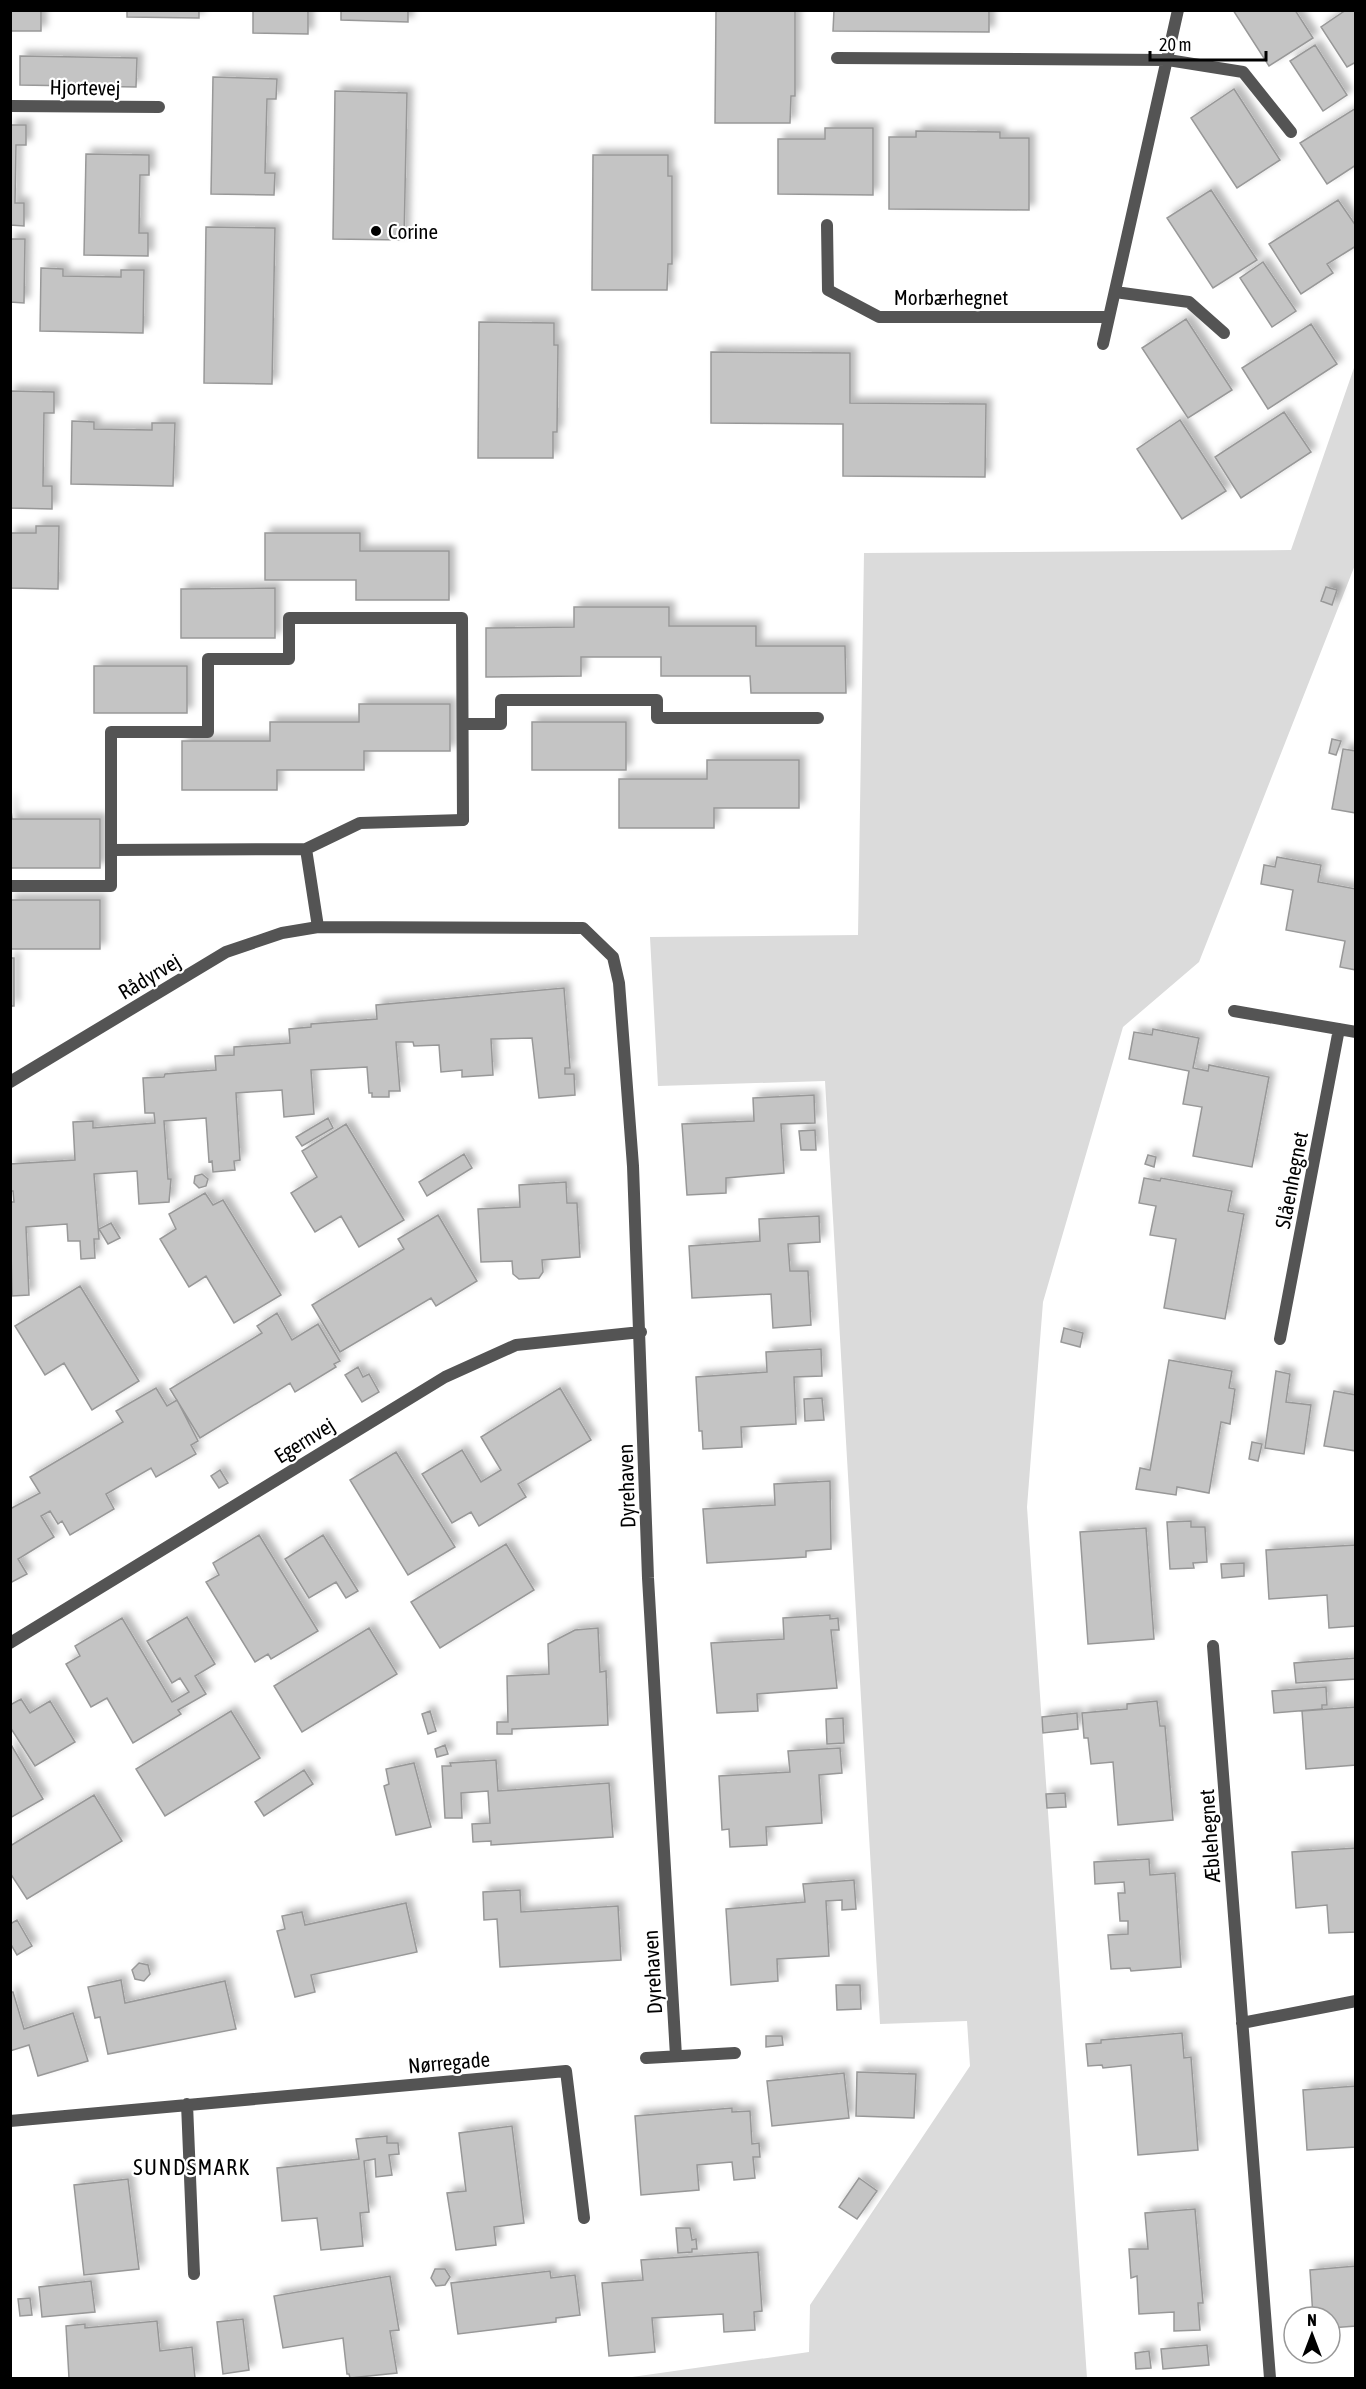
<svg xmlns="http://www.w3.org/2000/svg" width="1366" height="2389" font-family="'Asap Condensed',sans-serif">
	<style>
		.green { fill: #dbdbdb }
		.building { fill: #c4c4c4; stroke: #989898; stroke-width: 1.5; filter: url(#shadow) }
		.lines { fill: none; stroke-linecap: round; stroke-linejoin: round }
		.service { stroke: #545454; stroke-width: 12 }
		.minor { stroke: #545454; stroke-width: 12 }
		.poi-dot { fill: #000; stroke: #fff; stroke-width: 2 }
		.labels { text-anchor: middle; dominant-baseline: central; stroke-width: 4.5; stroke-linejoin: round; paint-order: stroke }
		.street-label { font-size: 21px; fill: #000; stroke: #fff }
		.poi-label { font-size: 21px; fill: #000; stroke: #fff; text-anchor: start }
		.neighbourhood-label { font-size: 22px; letter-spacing: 1.5px; fill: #000; stroke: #fff }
	</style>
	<defs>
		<filter id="shadow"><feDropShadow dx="5.5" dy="-5.5" stdDeviation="3" flood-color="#0004"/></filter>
	</defs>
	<rect width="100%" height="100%" fill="#fff"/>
	<path class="green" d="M1355 365V565L1199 962 1123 1027 1043 1302 1027 1507 1087 2378H625L809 2352 810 2305 970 2066 967 2021 880 2024 825 1081 658 1086 650 937 858 935 864 553 1291 550Z"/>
	<path class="building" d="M10 10H41V31H10Z
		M127 10H199V18L127 17Z
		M253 10H308V34L253 33Z
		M341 10H408V22L341 20Z
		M716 10H795V96H791L790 123H715Z
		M834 10H989V32L833 31Z
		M1233 10H1295L1313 38 1269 66Z
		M1346 10H1356V62L1347 67 1321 27Z
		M1315 45 1347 95 1323 111 1290 61Z
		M20 56 137 58 136 87 20 85Z
		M213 77 277 79 276 99H267L265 173H275L274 195 211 194Z
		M1234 89 1280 160 1237 188 1191 118Z
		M335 91 407 93 404 240 333 239Z
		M1356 108V165L1327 184 1300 143Z
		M10 125H26V145H16L15 203H24V226L10 225Z
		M825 128H873V195L778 194V139H825Z
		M916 131 1000 132V138H1029V210L889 209V137H916Z
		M86 154 149 155V175H140L139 233H148V256L84 255Z
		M593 155H668V176H672V264H668L667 290H592Z
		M1211 190 1257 260 1213 288 1167 218Z
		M1338 200 1356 226V246L1327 264 1333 273 1301 294 1269 244Z
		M206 227 275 228 272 384 204 383Z
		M10 239H25L24 303 10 302Z
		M1263 262 1296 311 1272 327 1240 278Z
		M41 268 63 269V276L121 277V270H144L143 333 40 331Z
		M1186 319 1232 390 1188 418 1142 348Z
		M479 322 554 323V345H558L557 432H553V458H478Z
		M1311 324 1337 364 1268 409 1242 368Z
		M711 352 850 353V403L986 404 985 477 843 476V424L711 423Z
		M10 391 54 392V413H44L43 486H52V509L10 508Z
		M1284 412 1311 452 1241 498 1215 457Z
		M1180 420 1226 491 1182 519 1137 449Z
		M72 421 94 422V429L152 430V423H175L173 486 71 484Z
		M36 526H59L58 589 10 588V533H36Z
		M265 533H360V551H449V600H356V580H265Z
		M1326 587 1337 590 1332 605 1321 601Z
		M275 588V638H181V589Z
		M574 607H669V626H756V646H845L846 693H751L750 676H661V657H581V676L486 677V628L574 627Z
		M94 666H187V713H94Z
		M359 704H450V751H364V770H277V790H182V741H270V722H359Z
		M532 722H626V770H532Z
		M1332 739 1341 741 1336 755 1329 753Z
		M1343 749 1356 751V813L1332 809Z
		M707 760H799V808H714V828H619V779H707Z
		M10 800 12 819H100V868H10Z
		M1277 857 1321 865 1318 882 1356 889V970L1340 967 1345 941 1286 930 1293 890 1261 884 1264 865 1275 867Z
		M10 900H100V949H10Z
		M10 958H14V1006H10Z
		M564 988 570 1068H565V1074H574L575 1095 539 1098 532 1038 491 1039 493 1075 462 1077V1070L441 1072 439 1045 414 1046 413 1042H396L400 1091H389V1097H372V1093H369L367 1067 311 1070 314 1114 284 1117 282 1090 236 1093 240 1160 234 1161 235 1170 213 1172 212 1161 209 1162 206 1118 164 1121 168 1179H171L169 1202 139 1204 137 1171 94 1174 99 1239H94L95 1258 81 1259 80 1241H68L67 1224 26 1227 29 1295 12 1296 10 1202H14L13 1191H10V1164L75 1160 73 1122 93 1121V1128L155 1123 154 1113H145L143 1078 164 1077 165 1074 216 1070 215 1056 234 1055V1047L290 1043 289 1029 311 1027V1024L377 1019 376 1005Z
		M1153 1029 1199 1038 1193 1068 1208 1071 1209 1065 1269 1077 1252 1167 1193 1156 1202 1107 1183 1104 1189 1071 1129 1059 1134 1032 1152 1035Z
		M814 1095 815 1123 781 1124 784 1173 726 1178V1193L687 1195 682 1124 754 1121 753 1098Z
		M328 1118 333 1128 302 1146 296 1137Z
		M346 1124 404 1220 359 1247 341 1216 315 1232 291 1193 317 1177 302 1151Z
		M815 1130 816 1150H801L799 1131Z
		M464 1154 472 1168 427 1196 419 1182Z
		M1148 1155 1156 1157 1154 1167 1145 1164Z
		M202 1174 208 1179 206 1186 199 1188 194 1183 195 1176Z
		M1144 1178 1160 1181 1161 1178 1232 1191 1228 1211 1244 1214 1225 1319 1164 1308 1176 1239 1150 1235 1156 1206 1139 1203Z
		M566 1182 567 1203H577L580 1257 542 1260 543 1272 539 1278 519 1279 513 1274 512 1261 481 1262 478 1209 520 1207 519 1185Z
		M205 1193 213 1205 223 1200 281 1295 234 1323 206 1276 189 1287 160 1239 176 1229 169 1214Z
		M438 1215 477 1281 436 1306 431 1298 340 1352 312 1305 404 1249 398 1239Z
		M819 1216 820 1242 788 1244 790 1271H808L811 1325 773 1328 771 1294 692 1298 689 1246 760 1241 759 1219Z
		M111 1223 120 1238 108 1244 99 1229Z
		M80 1286 139 1381 92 1410 64 1363 45 1375 15 1326Z
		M277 1313 292 1340 318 1324 340 1361 334 1364 336 1367 295 1392 290 1383 200 1438 170 1389 262 1333 257 1326Z
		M1064 1328 1083 1333 1080 1347 1061 1342Z
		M821 1349 822 1376 794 1377 796 1424 741 1427 742 1447 703 1449 702 1431H699L696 1377 767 1372 766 1352Z
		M1169 1360 1232 1371 1229 1388 1235 1389 1230 1424 1221 1422 1209 1493 1177 1487 1176 1495 1136 1489 1140 1468 1150 1470Z
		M358 1367 363 1377 369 1374 379 1392 362 1402 345 1375Z
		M1276 1371 1290 1374 1286 1402 1311 1405 1304 1454 1265 1448Z
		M156 1388 167 1406 177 1400 198 1441 191 1445 196 1454 156 1477 151 1468 106 1494 114 1509 70 1535 62 1521 58 1524 50 1511 41 1516 54 1537 18 1559 27 1574 10 1583V1509L40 1493 30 1477 123 1422 116 1411Z
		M560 1388 591 1440 518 1484 526 1497 479 1526 471 1512 452 1523 422 1474 462 1450 481 1482 501 1470 481 1437Z
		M1334 1391 1356 1395V1451L1324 1446Z
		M822 1398 824 1420 805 1421 804 1399Z
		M1252 1442 1262 1444 1258 1461 1249 1459Z
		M396 1452 455 1547 408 1575 350 1480Z
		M220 1470 228 1483 219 1488 211 1476Z
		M830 1481 831 1549 806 1551V1557L707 1563 703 1509 775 1505 774 1484Z
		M1191 1521V1527H1205L1207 1562 1193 1563 1194 1568 1170 1569 1167 1522Z
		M1146 1528 1154 1639 1088 1644 1080 1532Z
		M259 1535 318 1631 271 1659 268 1654 255 1662 206 1582 219 1575 213 1563Z
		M323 1535 358 1591 346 1598 336 1582 309 1598 285 1559Z
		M506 1544 534 1590 440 1648 411 1602Z
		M1356 1545V1626L1329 1628 1327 1595 1269 1599 1266 1550Z
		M1244 1563V1576L1222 1578 1221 1564Z
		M830 1615V1619L838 1618 839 1630H831L837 1688 757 1694 758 1711 717 1713 711 1643 784 1639 783 1618Z
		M187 1617 215 1664 195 1676 206 1694 178 1710 181 1714 133 1743 107 1698 91 1707 66 1664 80 1656 75 1646 122 1618 172 1702 189 1692 180 1678 172 1683 147 1641Z
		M369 1628 397 1674 302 1732 274 1686Z
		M598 1628 600 1672 606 1671 608 1725 512 1729V1734H497V1722H508L507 1676 549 1674 548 1644 575 1630Z
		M1356 1658V1679L1296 1683 1294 1663Z
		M1326 1687 1327 1705H1322V1709L1274 1713 1272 1691Z
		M21 1699 30 1713 50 1701 75 1742 35 1766 10 1727V1705Z
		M1157 1701 1160 1726H1165L1173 1820 1118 1825 1113 1762 1091 1764 1088 1738H1084L1082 1713 1127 1709V1704Z
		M1356 1707V1765L1306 1769 1302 1711Z
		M231 1711 260 1758 165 1816 136 1769Z
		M430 1711 436 1731 428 1734 422 1714Z
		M1077 1713 1078 1729 1043 1733 1042 1717Z
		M843 1718 844 1743 827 1744 826 1719Z
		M10 1743 43 1799 10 1818Z
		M445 1745 448 1754 437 1757 435 1749Z
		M840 1748 842 1773 819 1775 822 1823 766 1827 767 1845 730 1847 729 1829 722 1830 719 1776 790 1772 788 1751Z
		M496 1760 498 1791 609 1783 613 1837 491 1845V1841L473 1842 472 1824 490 1823 488 1791 461 1793 462 1818H445L442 1766H451L450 1763Z
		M414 1763 431 1827 396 1835 384 1786 389 1784 386 1769Z
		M304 1770 313 1784 264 1816 255 1802Z
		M1065 1793 1066 1807 1047 1808 1046 1794Z
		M94 1795 122 1841 27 1899 10 1873V1846Z
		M1356 1848V1932L1329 1933 1327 1905 1296 1908 1292 1852Z
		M1149 1859 1150 1875 1175 1873 1181 1967 1131 1971 1130 1968 1111 1969 1108 1935 1128 1934V1921H1120L1118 1893H1125L1124 1882 1095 1884 1094 1862Z
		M854 1880 856 1909 842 1910V1900L826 1901 829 1956 777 1959 778 1981 731 1985 726 1909 805 1902 803 1884Z
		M520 1890 521 1912 618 1906 621 1960 500 1967 497 1919 484 1920 483 1892Z
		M406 1903 417 1952 311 1975 315 1992 295 1997 277 1931 285 1929 282 1916 302 1912 305 1925Z
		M17 1920 32 1946 17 1955 10 1943V1924Z
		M139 1963 148 1965 150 1974 144 1981 135 1979 132 1970Z
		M121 1980 125 2003 225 1981 236 2029 108 2054 100 2017 95 2018 88 1987Z
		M836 1985H860L861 2009 837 2010Z
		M10 1992H13L24 2029 73 2013 88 2061 38 2076 29 2045 10 2051Z
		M1182 2033 1184 2058 1191 2057 1198 2150 1138 2155 1131 2065 1103 2068 1102 2065 1088 2066 1086 2044 1101 2043V2040Z
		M766 2036H782L783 2045 766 2047Z
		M857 2072 916 2074 914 2118 856 2116Z
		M844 2073 849 2118 772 2126 767 2081Z
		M1356 2086V2147L1307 2150 1303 2090Z
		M732 2108V2112L750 2111 752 2144 759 2143 760 2157H753L755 2178 734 2180 732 2162 697 2165 699 2190 641 2195 635 2116Z
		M512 2126 524 2223 494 2227 496 2245 456 2250 447 2193 466 2191 459 2133Z
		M387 2136V2143H398L399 2154 389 2155 392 2175 376 2177 375 2159 364 2161 369 2212 360 2213 363 2246 321 2250 317 2218 282 2221 277 2168 359 2159 356 2139Z
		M859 2178 877 2191 857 2219 839 2207Z
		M128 2179 139 2269 84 2275 74 2185Z
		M1195 2209 1203 2303H1198L1200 2330 1174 2331V2312L1139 2314 1137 2276 1131 2278 1129 2249H1148L1145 2213Z
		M676 2228H690L692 2240 696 2239 697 2249H692V2252L678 2253Z
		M758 2252 762 2311 754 2312 755 2330 724 2332 723 2314 652 2318 655 2352 609 2356 602 2283 643 2280 641 2260Z
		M1356 2266V2326L1330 2328V2317H1313L1310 2270Z
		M435 2269H445L450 2277 445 2285 436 2286 431 2278Z
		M550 2271 551 2278 575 2275 580 2315 556 2318V2322L458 2334 451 2283Z
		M390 2276 399 2330 390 2331 397 2373 350 2378 349 2374H347L343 2338 283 2348 274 2296Z
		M91 2281 95 2312 42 2317 39 2287Z
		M30 2298 32 2315 20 2316 18 2299Z
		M243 2319 249 2370 223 2374 217 2322Z
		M157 2321 160 2351 192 2347 195 2378H69L66 2326 85 2324V2328Z
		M1207 2345 1209 2365 1163 2369 1161 2349Z
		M1149 2351 1151 2368 1136 2369 1135 2353Z"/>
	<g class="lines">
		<path class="service" d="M463 724H501V700H657V718H818
			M10 886H111V732H208V659H289V618H462L463 820"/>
		<path class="minor" d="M837 58 1168 60 1243 72 1291 132
			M10 106 159 107
			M827 225 828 290 879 317H1109
			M1115 292 1189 302 1224 333
			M1103 344 1178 10
			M306 849 318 927
			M111 850 306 849 360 823 463 820
			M1234 1011 1356 1032
			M10 1082 226 952 282 933 318 927 583 928 613 957 619 983 633 1166 648 1578 676 2056
			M1280 1339 1339 1029
			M10 1643 445 1377 516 1345 641 1332
			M1213 1646 1270 2378
			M1242 2023 1356 2001
			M646 2058 735 2053
			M187 2104 194 2274
			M10 2121 566 2071 584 2218"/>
	</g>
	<circle class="poi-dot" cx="376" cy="231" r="6"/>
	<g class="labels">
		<g class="street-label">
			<text transform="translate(85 87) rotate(1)">Hjortevej</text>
			<text x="951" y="297">Morbærhegnet</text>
			<text transform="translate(149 976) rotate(-31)">Rådyrvej</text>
			<text transform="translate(1291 1180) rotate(-79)">Slåenhegnet</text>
			<text transform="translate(304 1440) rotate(-32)">Egernvej</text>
			<text transform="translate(626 1486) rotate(-92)">Dyrehaven</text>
			<text transform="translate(1209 1836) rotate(-94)">Æblehegnet</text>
			<text transform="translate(652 1972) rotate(-93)">Dyrehaven</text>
			<text transform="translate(449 2062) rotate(-5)">Nørregade</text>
		</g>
		<g class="poi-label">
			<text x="388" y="231">Corine</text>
		</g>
		<g class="neighbourhood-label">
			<text x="192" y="2167">SUNDSMARK</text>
		</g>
	</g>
	<rect width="1366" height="2389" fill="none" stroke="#000000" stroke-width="24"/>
	<g transform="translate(1312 2335)"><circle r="28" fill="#ffffff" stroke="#999999" stroke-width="1.5"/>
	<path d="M0-4.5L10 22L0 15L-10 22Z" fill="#000000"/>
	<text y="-9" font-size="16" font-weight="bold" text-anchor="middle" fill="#000000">N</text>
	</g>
	<path d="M1150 51v9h116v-9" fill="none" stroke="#000000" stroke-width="3"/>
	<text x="1159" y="51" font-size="18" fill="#000000" stroke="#ffffff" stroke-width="4.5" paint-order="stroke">20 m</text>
</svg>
